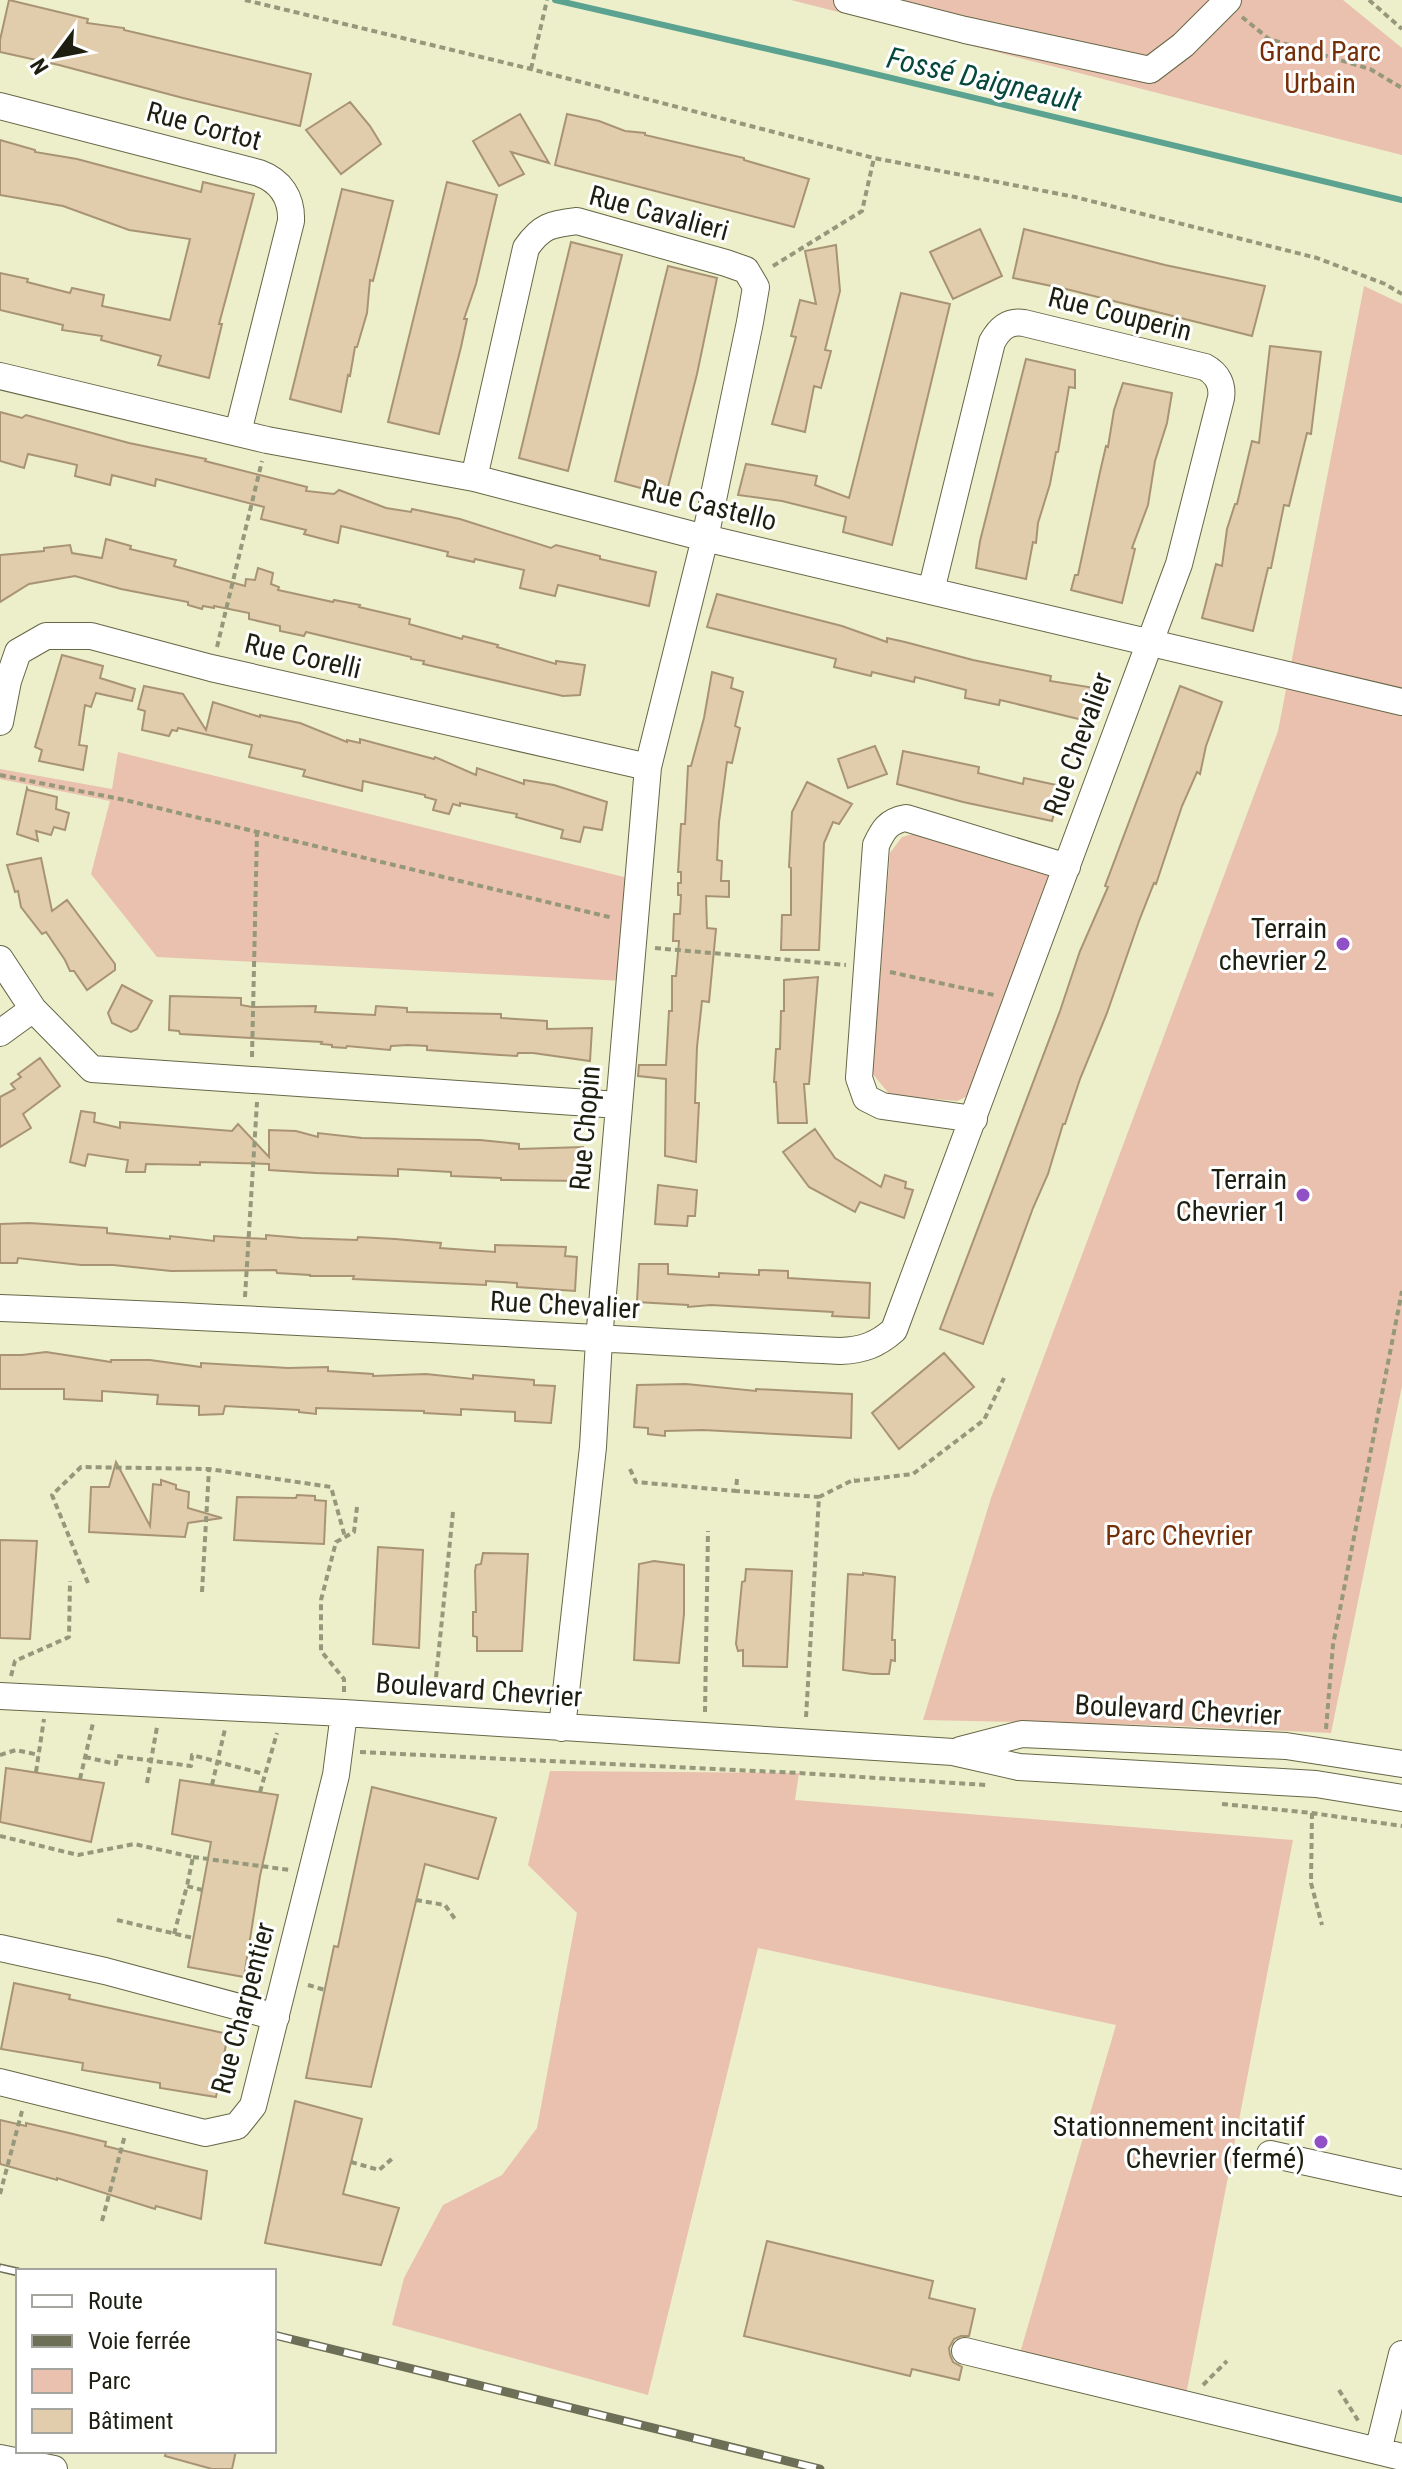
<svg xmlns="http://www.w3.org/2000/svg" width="1402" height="2469" font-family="'Roboto Condensed',sans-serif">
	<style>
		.green { fill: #eac1af }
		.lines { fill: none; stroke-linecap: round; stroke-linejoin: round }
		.stream { stroke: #5ba291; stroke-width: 6 }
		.building { fill: #e1ccac; stroke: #a89475; stroke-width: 2 }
		.minor-casing { stroke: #666747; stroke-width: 28 }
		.path { stroke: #96987c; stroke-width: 4; stroke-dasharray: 6 4; stroke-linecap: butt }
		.minor { stroke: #fff; stroke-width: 26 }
		.rail-casing { stroke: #6d6f57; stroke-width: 9 }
		.rail { stroke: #fff; stroke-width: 6; stroke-dasharray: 18; stroke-linecap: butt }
		.poi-dot { fill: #9151c6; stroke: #fff; stroke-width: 3 }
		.labels { text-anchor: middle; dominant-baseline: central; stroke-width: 6; stroke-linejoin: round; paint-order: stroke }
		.park-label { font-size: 28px; fill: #742f08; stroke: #fff }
		.street-label { font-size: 28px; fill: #1e1f11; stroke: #fff }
		.poi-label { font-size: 28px; fill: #1e1f11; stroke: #fff; text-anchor: end }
		.water-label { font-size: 30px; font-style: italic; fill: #06483c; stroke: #fff }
	</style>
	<rect width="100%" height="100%" fill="#ecefc9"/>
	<path class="green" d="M791 0H1343L1402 48V155Z
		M1364 286 1402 304V1386L1331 1733 1154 1725 923 1720 991 1498 1278 731Z
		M118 752 632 879 624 981 157 957 91 874 110 801 0 779V769L112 789Z
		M920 832 1061 871 974 1093 957 1101 890 1095 872 1073 890 853 902 837Z
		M550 1771 799 1773 795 1800 1293 1840 1184 2405 1020 2353 1116 2025 758 1948 648 2395 392 2325 404 2278 443 2205 502 2175 537 2128 577 1913 528 1865Z"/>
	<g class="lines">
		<path class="stream" d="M555 0 833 64 1402 200"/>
	</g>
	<path class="building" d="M9 0 88 19 87 23 124 28V30L311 74 300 126 183 98 59 65 0 52V40Z
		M350 102 370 126 381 144 341 174 306 130Z
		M520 114 549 163 511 152 524 174 499 186 473 141Z
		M567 114 599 121 625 131 645 133V135L744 158V160L809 179 794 227 555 165Z
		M0 140 35 150V152L77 159 201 192 203 182 254 194 219 324H222L209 378 158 365 161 356 101 340 102 336 62 330 63 325 0 310V273L28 279 27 282 70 293 72 288 104 295 102 306 170 320 190 239 129 230 63 206 0 195Z
		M447 182 497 195 476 284 464 319H467L461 347 439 434 388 422Z
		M342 189 393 201 373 281 370 280 367 313 357 347H355L350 376 348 375 341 412 290 399Z
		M980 229 1002 276 953 299 930 252Z
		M1024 229 1165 265 1265 286 1252 336 1066 289 1013 278Z
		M571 242 622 255 568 471 519 458Z
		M836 245 840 291 825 350 831 351 821 388 814 386 805 432 772 424 796 337 791 336 800 300 816 304 805 251Z
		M668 266 717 278 697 374 666 495 615 481Z
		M901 293 950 304 892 545 843 532 846 517 782 501 738 495 746 464 817 476 815 485 849 498Z
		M1270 346 1321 352 1311 434 1307 433 1289 506 1284 505 1271 568H1268L1253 631 1202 618 1216 564 1222 566 1227 529 1235 504H1237L1252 441 1259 443Z
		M1026 359 1075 370V388L1069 387 1058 452H1056L1050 484 1038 523 1036 543 1033 542 1026 579 976 568 980 541Z
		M1123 383 1172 393 1167 423 1155 461 1148 505 1132 548 1135 549 1122 603 1071 590 1075 575H1078L1100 472 1106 446 1108 447 1114 410Z
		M0 412 22 418 26 415 129 443 206 459 205 461 307 487 306 491 334 494 339 490 386 508 411 512 412 509 460 519 551 548 556 545 600 556V559L656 572 649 606 558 585 555 596 520 588 524 570 475 559 474 562 447 556 448 552 341 526 338 543 304 534 306 530 261 519 264 507 156 479 155 486 112 475 110 485 75 476 77 465 28 454 24 468 0 461Z
		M106 539 131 546 130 549 176 560 174 566 245 586 246 579 255 580 258 568 273 573 271 584 279 587 278 590 333 602 334 600 360 605 359 607 410 619 409 624 462 639 463 636 498 645 497 647 556 664V661L585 665 580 695 563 696 423 664 424 661 411 659V657L306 632 304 636 280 631V626L249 619V613L214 606V608L203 606 202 609 188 605V602L121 589 75 576 29 584 0 602V555L44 551V548L70 545 72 553 102 558Z
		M717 594 842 626 887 642V638L905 642 973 660 1051 676 1050 681 1095 688 1087 721 1000 700 999 705 965 698 966 690 915 677 914 682 872 672 871 676 834 667 836 659 707 627Z
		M62 655 103 666 100 678 135 689 132 701 96 693 91 707 85 705 79 745 87 746 83 770 39 761 42 750 35 747Z
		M712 672 733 678 731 688 743 692 735 726 740 728 732 763 727 762 719 822 717 860 722 861 721 881H729V897L706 896 707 928 716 929 709 1002 702 1001 697 1047 695 1103H699L696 1162 665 1156 666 1079 638 1076 639 1065H666L669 1011H672V976H676L679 941H673L674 914H680L681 895H678V883H681V872H678L681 824H685L688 766H691L704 718Z
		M144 686 183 694 206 730 213 702 260 717V715L300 723 347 742V740L360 743V739L434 759 435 757 476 775 477 768 524 784V780L554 785 607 802 602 830 584 827 580 842 561 838 563 830 516 817 517 814 460 803V806L453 804 449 814 433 810 436 800 425 797V795L363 781 362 791 303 776 305 770 249 757 252 745 178 728 177 731 172 730 169 736 142 730 145 711 138 709Z
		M1180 686 1222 702 1206 746 1200 774 1197 772 1182 806 1156 884 1154 883 1139 921 1107 1013 1080 1079 1065 1124H1063L1048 1174 1033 1208 983 1344 940 1329 1060 1011 1080 951 1108 887 1105 886Z
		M875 746 887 774 848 788 838 759Z
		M903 751 979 767 978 773 1023 784 1024 778 1061 786 1052 821 963 802 897 784Z
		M807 782 852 804 839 824 833 822 824 843 819 950H781L782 915H791V868L789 867 792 812Z
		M27 788 28 790 57 797 56 809 69 813 65 830 54 827 51 835 36 831 38 841 17 834Z
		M41 858 52 911 67 900 115 964V970L87 990 74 971H70L65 960 46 932 42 934 21 907 18 891 15 892 7 865Z
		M818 977 809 1084H804L807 1123H778L776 1082H774L776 1049H780L781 1011H784V980Z
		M122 985 152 1001 137 1029 131 1032 112 1023 108 1013Z
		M170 996 241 998V1005L252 1007 316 1006 315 1012 375 1015 376 1006 407 1008V1012L501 1014V1018L547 1021V1029L592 1028 590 1061 533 1053H518L517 1056 500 1055 427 1050V1046L408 1045 391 1046 390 1050 347 1046 346 1048 332 1047V1045L321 1044 322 1042 180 1034 179 1031 169 1030Z
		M40 1058 60 1086 23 1114 31 1128 0 1147V1097L15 1089 11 1084 21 1077 18 1074Z
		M81 1111 95 1113 94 1122 120 1128V1122L232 1131 238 1124 269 1157V1130L296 1131 318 1137V1133L362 1138 480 1140 519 1144V1149L583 1147 581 1181 501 1180V1178L451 1176V1172L398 1169V1176L316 1173 269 1170V1164L200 1162V1165L146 1164 145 1172H126L128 1160 88 1154 85 1166 70 1162Z
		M815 1129 835 1158 881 1187 885 1175 906 1182 905 1188 913 1190 904 1218 860 1202 855 1212 809 1187 783 1152Z
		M658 1185 697 1190 695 1216H688L687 1226 655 1224Z
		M29 1223 107 1228V1233L170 1239V1236L214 1241V1236L266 1239V1235L301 1238 357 1240 358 1237 395 1239 441 1243 440 1248 495 1252V1245L566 1247 565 1256 577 1257 575 1291 517 1287V1283L486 1281V1285L353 1279 354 1276H310V1275L277 1273 276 1270 171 1271 113 1265H81L18 1258 17 1263H0V1224Z
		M639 1264H668V1274L719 1277V1273L759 1275V1270L788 1271V1278L870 1283 869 1318 832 1316 833 1312 711 1305 688 1307V1305L637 1302Z
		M46 1352 111 1362V1360H150L201 1367V1363L288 1368 328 1367V1371L373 1374V1376L426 1374 473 1379V1375L534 1380V1385L555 1386 551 1423 515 1421V1412L461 1409V1415L424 1413V1411L316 1408V1414L299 1412V1410L225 1406 223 1414 199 1415V1406L157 1404 158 1395 102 1391V1401L64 1399V1389H0V1355H22Z
		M944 1353 974 1387 899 1449 872 1413Z
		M686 1384 756 1391V1389L852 1394 851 1438 703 1430 665 1431V1436L648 1434V1428L634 1427 637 1385Z
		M116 1462 150 1526 153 1484 161 1485V1480L176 1485V1489L189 1492 188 1508 222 1518 188 1523 185 1537 89 1532 91 1487H109Z
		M297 1495 315 1496V1500L326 1501 324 1544 234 1540 237 1497 296 1498Z
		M0 1540 37 1541 30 1639 0 1638Z
		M378 1547 423 1550 419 1648 373 1644Z
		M483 1553 528 1554 522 1651H477V1637L473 1636V1612H476L475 1571 476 1565 481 1564Z
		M654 1561 684 1565V1614L679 1663 634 1660 639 1564Z
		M746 1569 792 1571 787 1667 743 1666V1650L738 1651 736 1644 742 1582 745 1581Z
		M863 1573 895 1577 892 1640H895V1661L891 1660 889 1674H872L843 1670 848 1574 863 1575Z
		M6 1768 104 1783 91 1842 0 1822Z
		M180 1780 278 1795 260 1876 244 1977 188 1967 211 1842 172 1834Z
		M372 1787 496 1818 478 1879 425 1864 371 2087 306 2078 334 1946 338 1947Z
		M14 1983 70 1995 69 1999 228 2034 216 2097 160 2088V2083L82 2070 83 2063 1 2049Z
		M295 2101 362 2119 343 2194 399 2208 381 2265 265 2243Z
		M0 2120 26 2126V2123L69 2133 106 2142 105 2146 207 2171 201 2219 156 2206 155 2209 57 2178V2180L0 2164Z
		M767 2241 933 2281 929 2298 975 2309 969 2336H961L954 2339 949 2348 950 2355 953 2362 962 2367 959 2380 912 2369 910 2376 744 2336Z
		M166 2451H236L232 2469H212L165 2456Z"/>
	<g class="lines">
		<g class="minor-casing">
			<path id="minor" d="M847 0 965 30 1150 70 1183 45 1228 0
				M0 106 259 173C281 181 292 198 291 221L238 432
				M0 376 267 440 474 478 705 538 1402 702
				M474 478 526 248C541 226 551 224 577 221L726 263 746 270 756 287 750 322 705 538 648 767 599 1340 593 1447 562 1728
				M0 722 8 681 18 652 46 636H91L211 668 648 767
				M0 959 33 1009 92 1069 619 1105
				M0 1033 33 1009
				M974 1119 882 1106 866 1098 859 1078 876 845C883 830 888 821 906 818L1067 867
				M0 1308C280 1319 560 1337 840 1351 863 1350 877 1345 894 1330L1179 564 1221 398C1223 385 1218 374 1205 367L1024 323C1008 320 999 329 992 342L931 591
				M0 1696 344 1713 953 1752 1019 1767 1316 1784 1402 1798
				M960 1750 1022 1734 1286 1746 1402 1764
				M0 1948 105 1971 276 2017
				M0 2082 205 2133 237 2126 253 2106 336 1775 344 1713
				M1270 2154 1402 2183
				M965 2351 1402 2457
				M1378 2451 1402 2354
				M0 2458 54 2469"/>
		</g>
		<path class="path" d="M245 0 531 69 874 158 1075 197 1317 258 1385 284 1402 294
			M1369 0 1402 29
			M1242 17 1269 39 1370 69 1402 88
			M531 69 547 0
			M773 266 862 211 874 158
			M217 647 262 461
			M0 775 125 800 613 918
			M655 948 846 965
			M890 972 994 995
			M252 1057 257 832
			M245 1297 257 1102
			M630 1469 636 1482 736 1491
			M737 1479 736 1491 819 1497
			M854 1481 913 1474 984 1420 1004 1378
			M88 1583 52 1495 81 1467 209 1469 331 1487 345 1537
			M202 1592 209 1469
			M11 1676 15 1661 69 1637 70 1581
			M344 1692V1679L321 1651V1600L336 1542 354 1532 357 1507
			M434 1697 453 1512
			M705 1712 708 1531
			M806 1717 819 1497 855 1479
			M1326 1729 1333 1645 1402 1291
			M360 1752 799 1773 986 1785
			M0 1755 16 1750 39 1755
			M85 1757 116 1764 117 1756 191 1766 192 1755 264 1774
			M36 1772 44 1719
			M80 1779 93 1723
			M147 1783 157 1727
			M212 1785 225 1729
			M260 1792 277 1733
			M1222 1804 1312 1813 1402 1826
			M1312 1813 1311 1883 1322 1925
			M0 1836 78 1855 134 1844 193 1857 187 1886
			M193 1857 290 1870
			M416 1900 445 1905 455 1919
			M117 1920 193 1938
			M174 1934 187 1886 202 1890
			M308 1985 325 1990
			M351 2162 379 2170 394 2157
			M0 2194 22 2111
			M102 2221 125 2135
			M1203 2385 1227 2361
			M1339 2390 1359 2422"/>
		<use href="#minor" class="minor"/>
		<g class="rail-casing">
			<path id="rail" d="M0 2268 18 2272
				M274 2335 820 2469"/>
		</g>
		<use href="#rail" class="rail"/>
	</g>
	<g class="poi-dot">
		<circle cx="1343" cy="944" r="8"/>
		<circle cx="1303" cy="1195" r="8"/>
		<circle cx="1321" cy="2142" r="8"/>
	</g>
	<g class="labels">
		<g class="park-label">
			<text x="1320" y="51">Grand Parc<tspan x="1320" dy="32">Urbain</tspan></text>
			<text x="1179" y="1535">Parc Chevrier</text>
		</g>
		<g class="street-label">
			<text transform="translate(204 126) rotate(15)">Rue Cortot</text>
			<text transform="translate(659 213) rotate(15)">Rue Cavalieri</text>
			<text transform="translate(1120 314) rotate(14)">Rue Couperin</text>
			<text transform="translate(709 505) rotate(14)">Rue Castello</text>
			<text transform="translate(303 656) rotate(13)">Rue Corelli</text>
			<text transform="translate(1078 744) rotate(-70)">Rue Chevalier</text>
			<text transform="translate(585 1128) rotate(-85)">Rue Chopin</text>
			<text transform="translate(565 1305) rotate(3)">Rue Chevalier</text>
			<text transform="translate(479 1690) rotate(4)">Boulevard Chevrier</text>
			<text transform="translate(1178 1710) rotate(3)">Boulevard Chevrier</text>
			<text transform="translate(243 2008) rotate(-75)">Rue Charpentier</text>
		</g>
		<g class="poi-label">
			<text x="1327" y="928">Terrain<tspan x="1327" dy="32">chevrier 2</tspan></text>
			<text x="1287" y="1179">Terrain<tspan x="1287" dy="32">Chevrier 1</tspan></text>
			<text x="1305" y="2126">Stationnement incitatif<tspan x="1305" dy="32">Chevrier (fermé)</tspan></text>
		</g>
		<g class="water-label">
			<text transform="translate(984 79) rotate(13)">Fossé Daigneault</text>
		</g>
	</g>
	<rect x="16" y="2269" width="260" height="184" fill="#ffffff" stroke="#a5a5a0" stroke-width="2"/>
	<rect x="32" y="2295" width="40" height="12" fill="#ffffff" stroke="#a5a5a0" stroke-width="2"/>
	<text x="88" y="2309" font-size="24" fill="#1e1f11">Route</text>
	<rect x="32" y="2335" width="40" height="12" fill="#6d6f57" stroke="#a5a5a0" stroke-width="2"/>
	<text x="88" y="2349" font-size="24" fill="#1e1f11">Voie ferrée</text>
	<rect x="32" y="2369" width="40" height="24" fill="#eac1af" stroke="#a5a5a0" stroke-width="2"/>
	<text x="88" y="2389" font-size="24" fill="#1e1f11">Parc</text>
	<rect x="32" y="2409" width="40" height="24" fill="#e1ccac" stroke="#a5a5a0" stroke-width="2"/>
	<text x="88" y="2429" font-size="24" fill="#1e1f11">Bâtiment</text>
	<g transform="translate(56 56) rotate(238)" stroke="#ffffff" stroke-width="6" paint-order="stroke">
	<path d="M0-6L14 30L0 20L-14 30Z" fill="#1e1f11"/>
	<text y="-12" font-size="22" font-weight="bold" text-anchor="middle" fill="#1e1f11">N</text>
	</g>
</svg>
